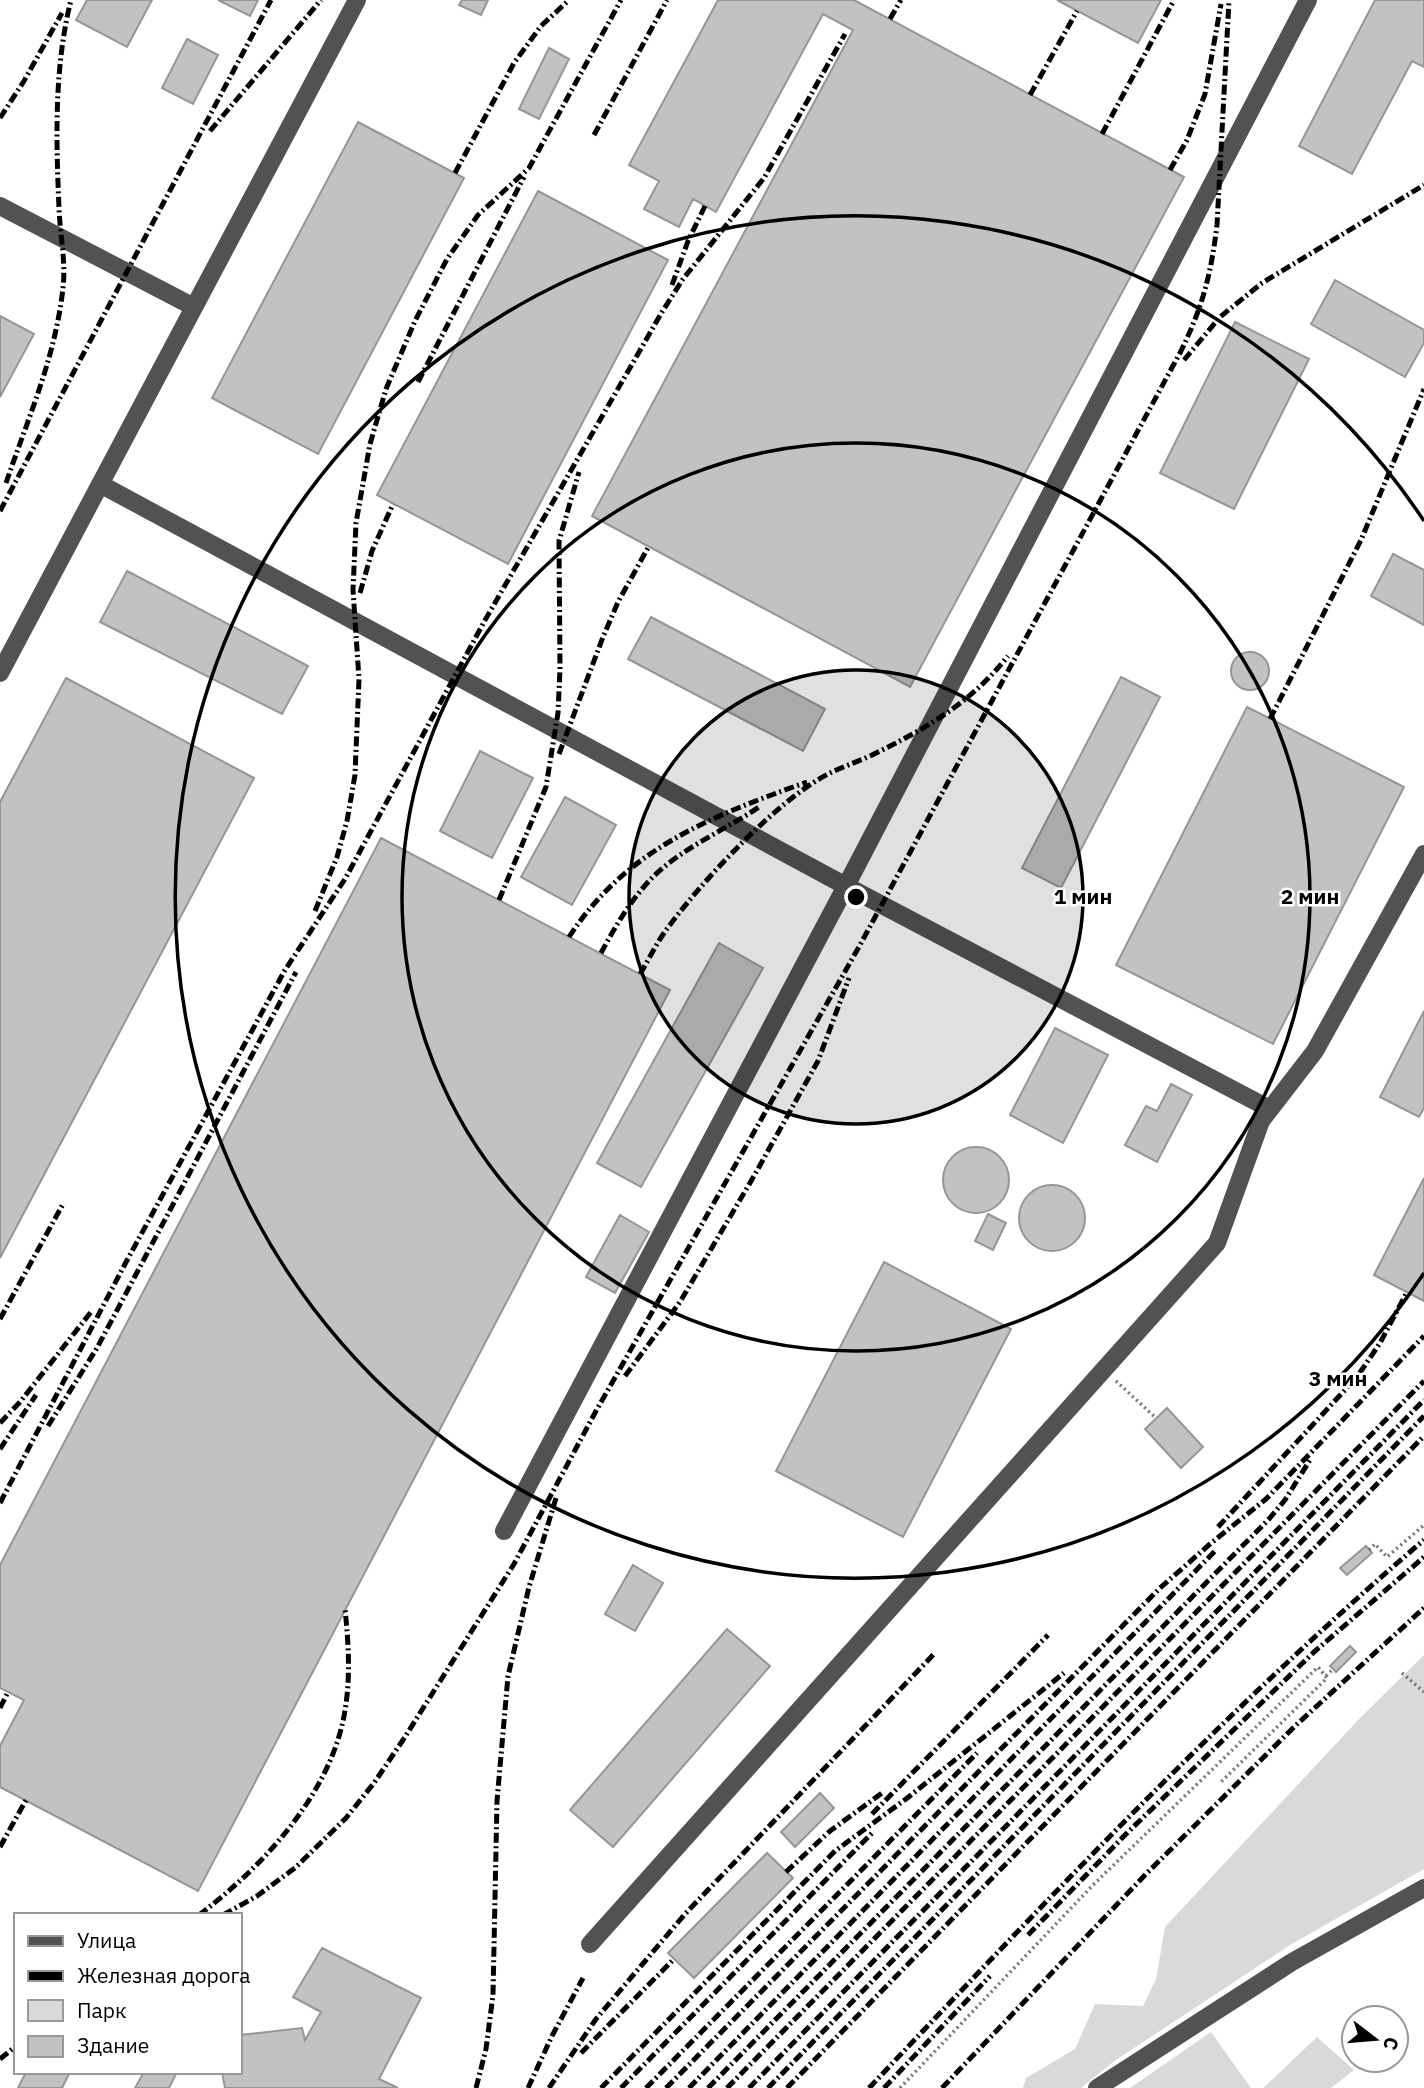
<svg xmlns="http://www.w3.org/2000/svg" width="1424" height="2088" font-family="'IBM Plex Sans',sans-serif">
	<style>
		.green { fill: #d9d9d9 }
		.building { fill: #c2c2c2; stroke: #969696; stroke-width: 2 }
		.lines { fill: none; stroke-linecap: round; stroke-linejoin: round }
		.path { stroke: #747474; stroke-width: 3.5; stroke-dasharray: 2 3.5; stroke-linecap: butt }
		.minor { stroke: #525252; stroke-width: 18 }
		.rail { stroke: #000; stroke-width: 5; stroke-dasharray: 10 3.5 2 3.5; stroke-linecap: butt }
		.ring { fill: none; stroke: #000; stroke-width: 3.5 }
		.centre { fill: #000; stroke: #fff; stroke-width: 3.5 }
		.ring-label { font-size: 21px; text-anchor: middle; font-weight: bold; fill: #000; stroke: #fff; stroke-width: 5; stroke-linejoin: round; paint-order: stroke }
	</style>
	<rect width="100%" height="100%" fill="#fff"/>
	<path class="green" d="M1424 1655V1869L1290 1945 1113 2062 1081 2088H1023L1026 2078 1075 2049 1095 2004 1143 2006 1156 1979 1165 1927 1361 1717Z
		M1211 2032 1251 2088H1130Z
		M1317 2037 1354 2070 1331 2088H1263Z"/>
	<path class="building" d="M87 0H152L127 47 76 20Z
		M218 0H258L250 16Z
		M462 0H488L481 15 459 5Z
		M718 0H854L1184 177 910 687 592 516 853 30 823 14 716 212 693 199 679 227 644 209 659 181 629 165Z
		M1057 0H1161L1138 43Z
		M1375 0H1424V67L1412 61 1352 174 1299 146Z
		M187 39 218 55 193 104 162 88Z
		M549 48 569 59 539 119 519 109Z
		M358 122 464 178 318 454 212 398Z
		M538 191 668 260 508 564 377 495Z
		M1335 280 1424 330V343L1405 377 1311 324Z
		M0 316 34 334 0 397Z
		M1235 322 1309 359 1234 509 1160 473Z
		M1393 554 1424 570V625L1371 596Z
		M127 571 308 666 282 714 100 622Z
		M651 617 825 709 803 751 628 659Z
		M1231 671a19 19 0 1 1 38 0a19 19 0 1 1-38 0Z
		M1121 677 1160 697 1061 888 1022 868Z
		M66 678 254 778 0 1258V802Z
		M1247 707 1404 787 1273 1044 1116 965Z
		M480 751 533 778 492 858 440 831Z
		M565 797 616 825 572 905 521 877Z
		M381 838 670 990 198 1891 0 1787V1746L24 1700 0 1688V1565Z
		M719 943 763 968 641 1187 597 1163Z
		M1424 1011V1108L1419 1117 1380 1097Z
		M1055 1028 1108 1055 1063 1143 1010 1115Z
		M1171 1084 1192 1095 1157 1162 1125 1145 1146 1106 1157 1111Z
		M943 1180a33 33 0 1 1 66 0a33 33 0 1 1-66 0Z
		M1424 1178V1301L1374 1275Z
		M1019 1218a33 33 0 1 1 66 0a33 33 0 1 1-66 0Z
		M988 1214 1006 1223 993 1250 975 1241Z
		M620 1215 649 1232 615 1293 586 1277Z
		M884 1262 1011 1329 903 1537 776 1471Z
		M1167 1408 1203 1447 1181 1468 1145 1429Z
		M1366 1546 1372 1553 1347 1575 1340 1568Z
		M633 1565 663 1583 635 1631 605 1614Z
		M727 1629 770 1666 613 1847 570 1810Z
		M1350 1646 1356 1652 1336 1672 1330 1666Z
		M820 1793 834 1808 795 1847 781 1832Z
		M767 1853 793 1878 694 1978 668 1953Z
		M322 1948 421 1998 379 2079 398 2088H225L222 2072H240V2035L302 2028 305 2040 321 2012 293 1997Z
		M26 2072H70L62 2088H18Z
		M144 2072H177L169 2088H135Z"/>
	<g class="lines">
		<path class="path" d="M1116 1381 1156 1418
			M1369 1550 1375 1544 1387 1557 1424 1525
			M1402 1673 1424 1692
			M1326 1676 1333 1669
			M900 2088 1093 1885 1318 1667 1327 1678 1221 1782"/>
		<path class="minor" d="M0 206 194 307
			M100 484 846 886 1270 1109
			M0 673 357 0
			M504 1531 846 886 1308 0
			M590 1944 1217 1243 1261 1121 1315 1051 1424 854
			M1097 2088 1292 1962 1424 1888"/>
		<path class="rail" d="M890 19 901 0
			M1030 95 1077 11
			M0 118 24 81 62 13
			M210 131 321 0
			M1102 134 1174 0
			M594 135 667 0
			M1170 170 1187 140 1205 94 1221 4
			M455 173 514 63 541 26 569 0
			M672 285 688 241 705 206
			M1184 360 1220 317 1262 283 1424 185
			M418 382 524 177
			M6 483C28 418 55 359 63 288 66 261 60 235 59 208 56 139 54 68 71 0
			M0 511 271 0
			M360 593 372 551 393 504
			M1270 719 1361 540 1424 389
			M559 754 603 637 618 602 649 546
			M499 900 546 787 558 713 560 669 559 541 579 472
			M315 911 337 857 347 821 355 775 359 679 353 590 356 523 370 444 386 389 415 321 447 259 478 215 529 168 621 0
			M569 937C627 848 712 816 807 782
			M601 953C617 923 637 889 664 867 693 843 728 828 759 807
			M640 974C648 961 655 946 664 933 698 885 776 801 828 774 842 767 857 762 872 755 925 729 970 704 1008 656
			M0 1319 63 1204
			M625 1376 680 1302 754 1176 818 1061 849 978
			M0 1423 20 1402 91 1312
			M48 1426 97 1348 296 972
			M0 1449 36 1395
			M0 1503 125 1264 285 970 345 879 484 622 662 312 683 279 764 178 845 34
			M1218 1527 1357 1377 1380 1343 1407 1292
			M0 1708 8 1692
			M872 1814 1048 1635
			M0 1847 26 1800
			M786 1872 830 1831 882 1793
			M199 1915C261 1868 326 1799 343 1721 351 1684 349 1647 345 1609
			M223 1915 257 1896 295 1868 346 1818 374 1783 403 1740 514 1564 596 1411 860 945 1181 351C1203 306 1211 274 1217 225L1229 0
			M1028 1935 1126 1834 1314 1652 1424 1557
			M581 2053 674 1959
			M0 2059 16 2046
			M476 2088 486 2049 493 1995 497 1801 508 1676 529 1587 556 1498
			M528 2088 552 2036 583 1978
			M549 2088 596 2019 685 1914 934 1654
			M601 2088 835 1851 906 1799 1064 1673
			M621 2088 872 1833
			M646 2088 977 1753
			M666 2088 1160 1588 1210 1544 1266 1499 1424 1336
			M689 2088 1217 1549
			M708 2088 1269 1519 1285 1500 1310 1460
			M727 2088 1424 1381
			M749 2088 1424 1400
			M768 2088 1424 1416
			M787 2088 1424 1436
			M869 2088C1048 1899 1226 1709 1424 1540
			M884 2088 990 1976
			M942 2088 1145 1875 1295 1726 1424 1608"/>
	</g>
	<circle cx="856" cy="897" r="227" fill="#000" fill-opacity=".12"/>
	<g class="ring">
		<circle cx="856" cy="897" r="227"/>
		<circle cx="856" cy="897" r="454"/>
		<path d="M1424 1273A681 681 0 1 1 1424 521"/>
	</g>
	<circle cx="856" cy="897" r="10" class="centre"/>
	<g class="ring-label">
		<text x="1083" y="904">1 мин</text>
		<text x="1310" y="904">2 мин</text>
		<text x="1338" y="1386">3 мин</text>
	</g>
	<rect x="14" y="1913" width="228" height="161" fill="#ffffff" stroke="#999999" stroke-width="2"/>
	<rect x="28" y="1936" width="35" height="10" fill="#525252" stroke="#999999" stroke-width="2"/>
	<text x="77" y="1948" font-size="21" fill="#000000">Улица</text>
	<rect x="28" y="1971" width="35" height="10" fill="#000000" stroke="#999999" stroke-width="2"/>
	<text x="77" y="1983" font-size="21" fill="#000000">Железная дорога</text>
	<rect x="28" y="2000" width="35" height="21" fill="#d9d9d9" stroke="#999999" stroke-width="2"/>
	<text x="77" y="2018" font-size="21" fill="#000000">Парк</text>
	<rect x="28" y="2036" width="35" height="21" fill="#c2c2c2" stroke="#999999" stroke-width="2"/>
	<text x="77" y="2053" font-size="21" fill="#000000">Здание</text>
	<g transform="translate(1375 2039) rotate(106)"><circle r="33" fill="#ffffff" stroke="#999999" stroke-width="2"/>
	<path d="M0-5L12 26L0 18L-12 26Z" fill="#000000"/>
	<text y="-10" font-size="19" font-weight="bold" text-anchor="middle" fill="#000000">С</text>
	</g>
</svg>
